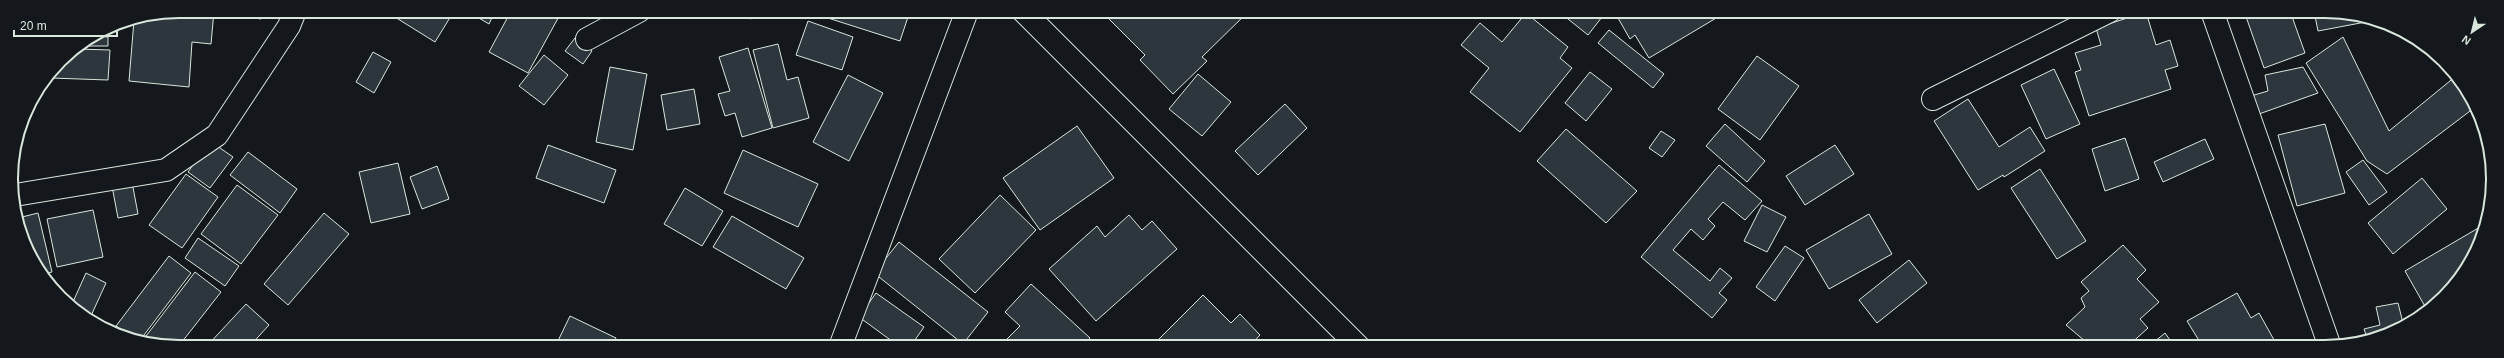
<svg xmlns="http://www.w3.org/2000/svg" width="2504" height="358" font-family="Helvetica,sans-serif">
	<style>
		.building { fill: #2c363c; stroke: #d8e6dc }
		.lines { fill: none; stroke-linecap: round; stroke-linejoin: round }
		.minor-casing { stroke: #d8e6dc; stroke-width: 24 }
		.minor { stroke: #14181c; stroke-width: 22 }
		.rim { fill: none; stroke: #d8e6dc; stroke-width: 2 }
	</style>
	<rect width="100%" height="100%" fill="#14181c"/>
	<path class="building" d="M179 11H214L211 44 192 42 189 87 129 81 134 20Z
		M226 11H262L261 19 226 14Z
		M370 11H380L378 15Z
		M392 11H454L435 42 390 14Z
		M467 11H495L489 24Z
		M511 11H562L528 73 489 52Z
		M747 11H769L750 19Z
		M806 11H910L900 41Z
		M1091 11H1249L1202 57 1207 61 1173 94 1140 60 1145 55 1102 12 1097 17Z
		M1558 11H1595L1602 17 1588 35Z
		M1614 11H1728L1649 58 1635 35 1630 39Z
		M2244 11H2290L2305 53 2264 68Z
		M2314 11H2336L2371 21 2318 31Z
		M2146 12 2156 45 2170 40 2178 66 2165 70 2171 89 2089 116 2075 72 2081 70 2075 53 2101 45 2096 28Z
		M1526 13 1568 47 1560 58 1572 68 1520 132 1470 92 1489 68 1461 45 1480 23 1502 42Z
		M808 21 853 37 842 70 796 55Z
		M1609 30 1664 74 1653 88 1598 43Z
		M96 36 108 37V46H82Z
		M2343 37 2389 131 2456 76 2474 108 2387 174 2367 161 2306 63Z
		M575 38 592 51 583 64 565 51Z
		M778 44 787 80 798 77 809 118 773 128 753 50Z
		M748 48 772 128 742 137 735 113 725 116 718 94 730 91 719 57Z
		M77 49 110 50 108 80 51 78 52 73 60 60Z
		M373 52 391 62 374 93 356 82Z
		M544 55 568 75 544 105 519 86Z
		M1757 56 1799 86 1760 140 1718 109Z
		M610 67 647 74 633 150 596 142Z
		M2303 67 2318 93 2259 114 2251 96 2268 91 2265 75Z
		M2054 69 2080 124 2046 139 2021 85Z
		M1590 72 1612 89 1586 121 1565 103Z
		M1198 74 1231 102 1202 136 1169 109Z
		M848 75 883 93 849 161 813 142Z
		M694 89 700 124 667 130 661 95Z
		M1968 99 1999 147 2030 127 2045 151 2004 177 2003 175 1978 190 1934 121Z
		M1285 104 1307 128 1258 175 1235 151Z
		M1725 124 1765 161 1747 182 1706 146Z
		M2325 124 2345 193 2297 206 2278 135Z
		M1077 126 1114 178 1040 230 1003 178Z
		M1566 129 1637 191 1606 223 1537 161Z
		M1661 131 1675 140 1662 157 1649 148Z
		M2125 138 2139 179 2105 191 2092 149Z
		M2205 139 2214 159 2163 182 2154 162Z
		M210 141 233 157 210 188 188 172Z
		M548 145 616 170 604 203 536 178Z
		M1835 145 1854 174 1805 205 1786 176Z
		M743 150 818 184 798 227 724 193Z
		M248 152 297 189 280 213 230 175Z
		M2363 160 2387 192 2369 205 2346 172Z
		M398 163 410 214 371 223 359 172Z
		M1719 165 1762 201 1745 220 1723 202 1708 219 1715 226 1703 240 1691 229 1673 250 1710 281 1720 268 1732 278 1719 293 1727 300 1712 318 1641 257Z
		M437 166 449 199 422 209 410 177Z
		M2040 169 2086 241 2057 259 2011 188Z
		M186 174 218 197 182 248 149 225Z
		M2422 178 2447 209 2393 254 2368 223Z
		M132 182 138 214 118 218 112 186Z
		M237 185 278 215 241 264 201 234Z
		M685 188 723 211 702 246 664 224Z
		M1000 195 1036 230 975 293 939 259Z
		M1762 205 1786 217 1767 252 1744 241Z
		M93 210 103 257 57 267 47 219Z
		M38 213 52 272 44 274 20 233 18 218Z
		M324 213 349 234 288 305 264 284Z
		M1869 214 1892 254 1829 289 1806 250Z
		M1129 215 1142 230 1152 221 1177 249 1096 321 1049 269 1097 226 1105 237Z
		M732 216 804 258 786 289 713 247Z
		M2480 227 2483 232 2480 244 2444 298 2427 310 2405 271Z
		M198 238 239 266 225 286 185 258Z
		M899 242 988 312 963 344 874 273Z
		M2123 245 2146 270 2137 279 2159 302 2140 319 2148 328 2127 347H2092L2066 325 2085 307 2081 298 2089 291 2081 282Z
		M1785 246 1804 258 1775 301 1756 287Z
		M169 256 191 273 141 339 130 337 116 326Z
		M1909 260 1927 283 1877 323 1859 300Z
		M195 272 221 292 178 347H168L143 340Z
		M86 273 106 283 90 318 72 304Z
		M1031 284 1090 338 1082 347H1011L1005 341 1020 326 1005 312Z
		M876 293 924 327 910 347H900L859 317Z
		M2237 293 2251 318 2259 313 2278 347H2203L2187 321Z
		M1203 295 1231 323 1240 314 1260 335 1249 347H1151Z
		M2398 303 2404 327 2367 338 2364 329 2380 325 2376 307Z
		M246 304 269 325 249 347H206Z
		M570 316 616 338 612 347H555Z
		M2165 333 2175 347H2148Z
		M1677 340 1687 347H1672Z"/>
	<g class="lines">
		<g class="minor-casing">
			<path id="minor" d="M1023 11 1359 347
				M2212 11 2330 347
				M587 39 639 11
				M1933 99 2110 11
				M15 195 166 170 217 135 289 26 295 11
				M840 347 967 11"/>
		</g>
		<use href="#minor" class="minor"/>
	</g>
	<path d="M0 0H2504V358H0ZM179 18H2325A161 161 0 0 1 2486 179V179A161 161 0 0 1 2325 340H179A161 161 0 0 1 18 179V179A161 161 0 0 1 179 18Z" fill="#14181c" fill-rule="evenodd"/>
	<path class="rim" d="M179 18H2325A161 161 0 0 1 2486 179V179A161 161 0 0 1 2325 340H179A161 161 0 0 1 18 179V179A161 161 0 0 1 179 18Z"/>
	<g transform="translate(2472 32) rotate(215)" stroke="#14181c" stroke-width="3" paint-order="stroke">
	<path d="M0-3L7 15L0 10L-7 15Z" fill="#d8e6dc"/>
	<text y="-6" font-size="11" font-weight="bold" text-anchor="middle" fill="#d8e6dc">N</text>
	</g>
	<path d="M14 30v6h103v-6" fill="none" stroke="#d8e6dc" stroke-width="2"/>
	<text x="20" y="30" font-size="12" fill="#d8e6dc" stroke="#14181c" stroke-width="3" paint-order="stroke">20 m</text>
</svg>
